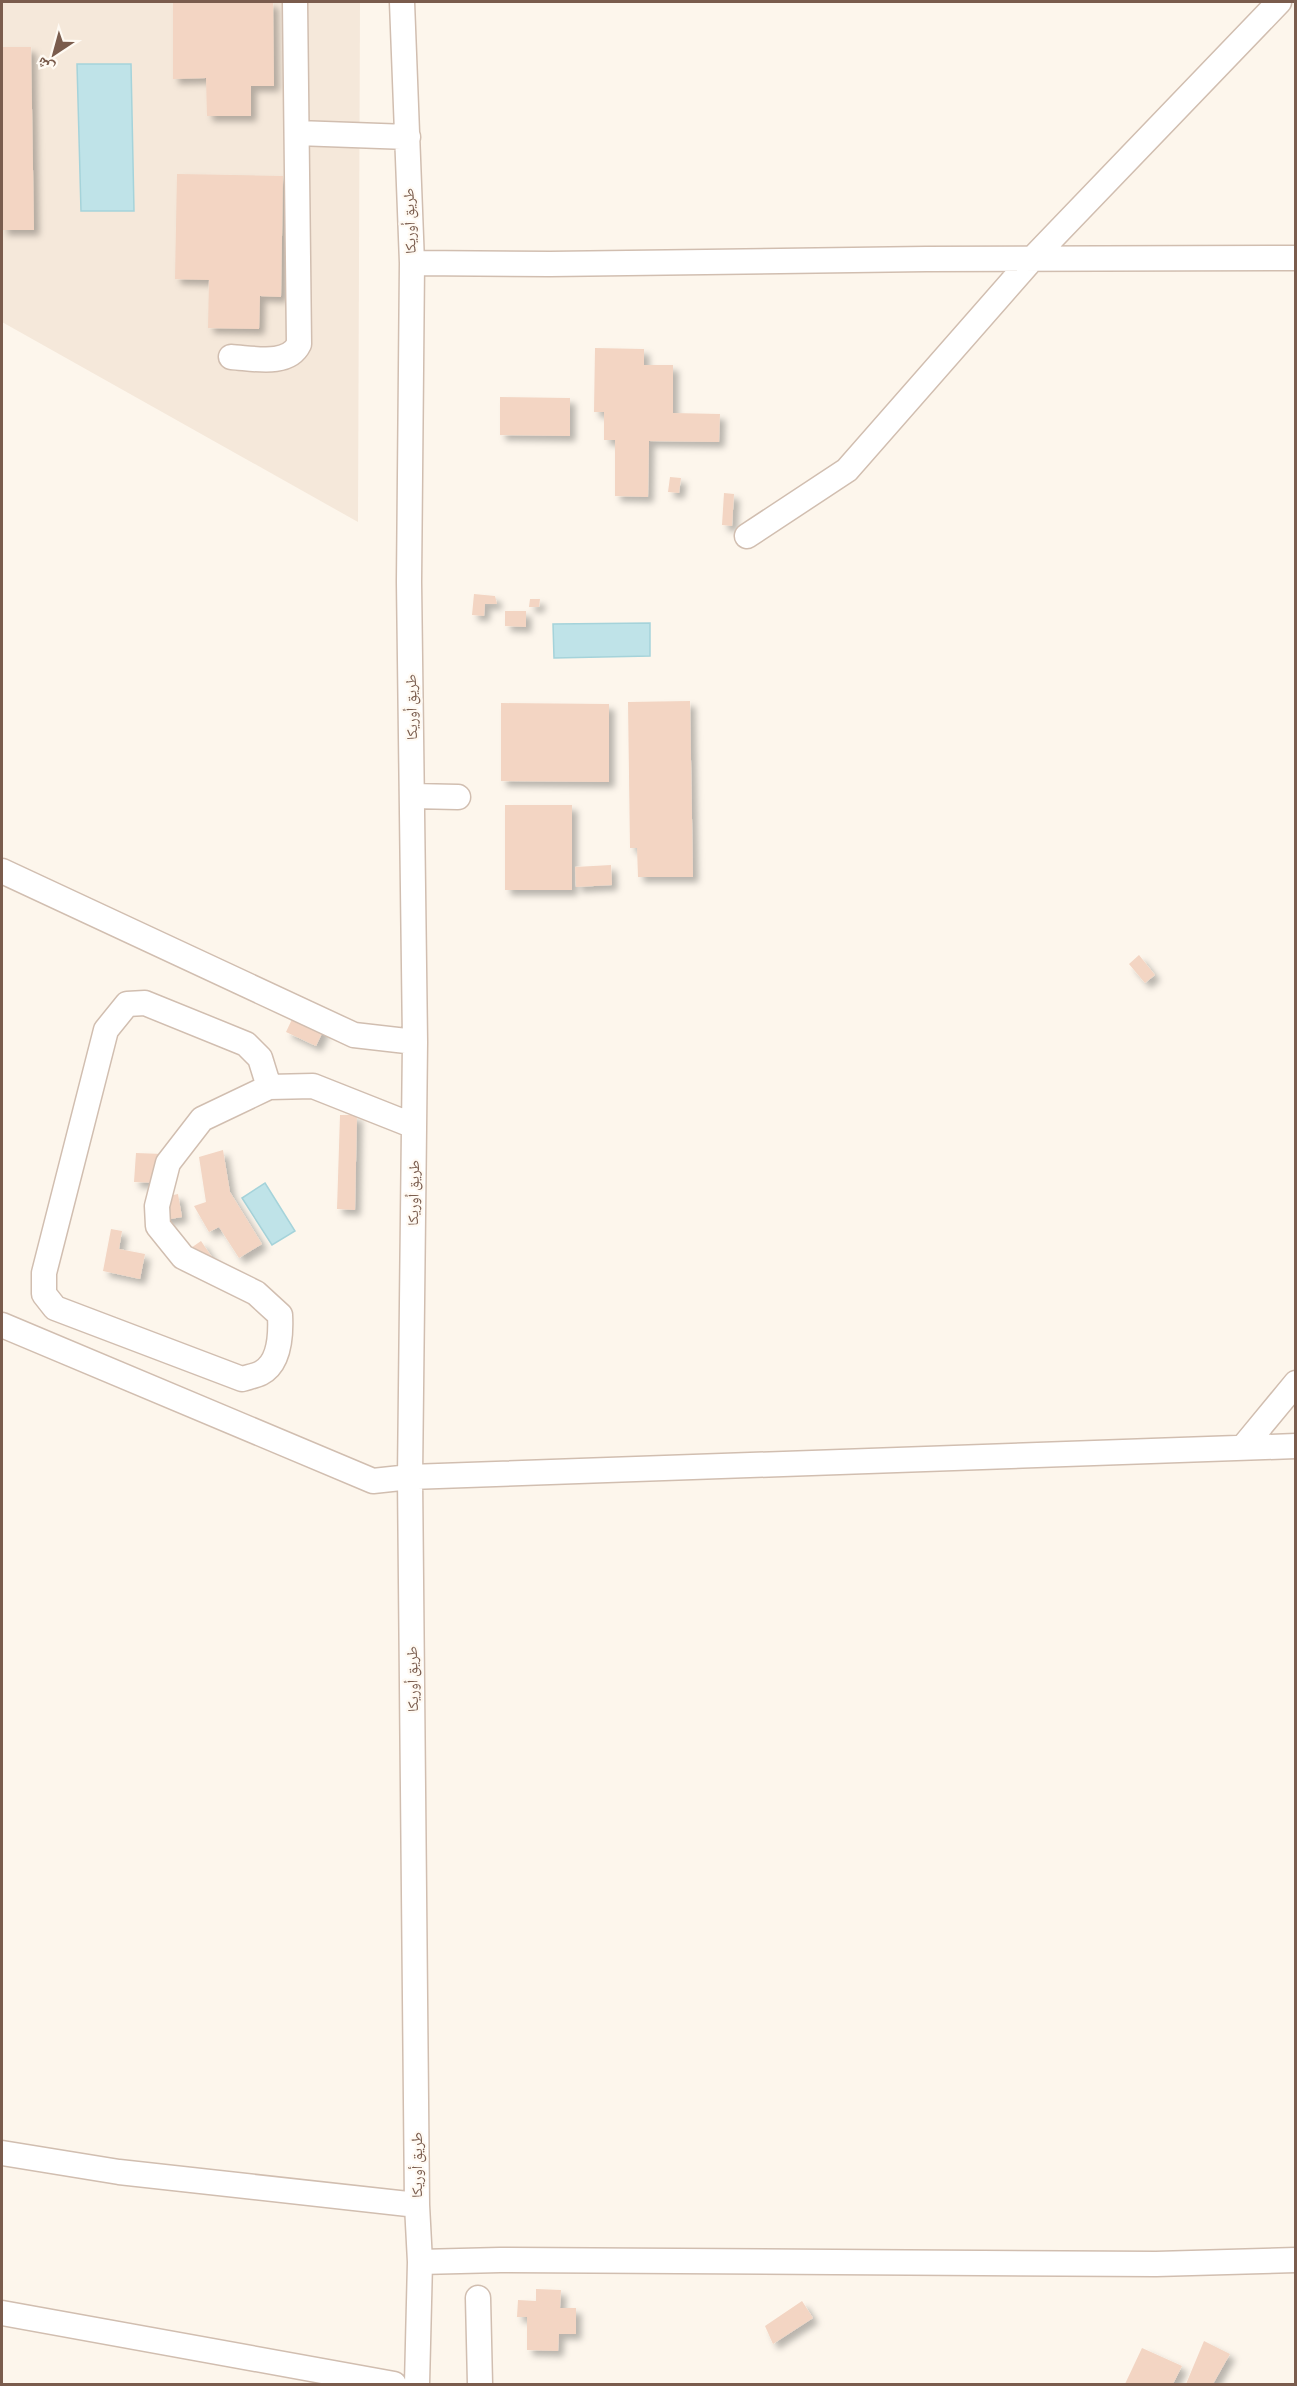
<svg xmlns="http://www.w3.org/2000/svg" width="1297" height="2386" font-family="'Source Sans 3','Noto Naskh Arabic',sans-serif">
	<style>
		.residential { fill: #f5e8da }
		.water { fill: #bfe3e8; stroke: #a5d3da; stroke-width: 1.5 }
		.building { fill: #f3d5c3; filter: url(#shadow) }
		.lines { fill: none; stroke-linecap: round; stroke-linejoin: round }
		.minor-casing { stroke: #d1beb0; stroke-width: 27 }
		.minor { stroke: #fff; stroke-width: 24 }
		.labels { text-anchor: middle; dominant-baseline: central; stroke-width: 4.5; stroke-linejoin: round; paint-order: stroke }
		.street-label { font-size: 15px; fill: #7a5c4d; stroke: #fffaf3 }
	</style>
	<defs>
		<filter id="shadow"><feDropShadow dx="5.5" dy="5.5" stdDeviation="3" flood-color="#0004"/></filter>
	</defs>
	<rect width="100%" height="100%" fill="#fdf6ec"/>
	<path class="residential" d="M2 2H360L358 522 2 322Z"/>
	<path class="water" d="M77 64H131L134 211H81Z
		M650 623V656L554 658 553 624Z
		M265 1183 295 1231 272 1245 242 1198Z"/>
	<path class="building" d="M173 2H273L274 86H251V116H207L206 78 173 79Z
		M2 47H31L34 230H2Z
		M177 174 283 176 281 297 260 296 259 329 208 328 209 280 175 279Z
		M595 348 644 349V365H673V413L720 414 719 442 649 441 648 497 615 496V440H604V412H594Z
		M500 397 570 398V436L500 435Z
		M670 477 681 478 679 493 668 492Z
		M724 493 734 494 732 526 722 525Z
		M474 594 495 596 497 604H485L484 616 472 615Z
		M530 599H540L539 607H529Z
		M505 611H526V627L505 626Z
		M690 701 693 877H638L637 848H630L628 702Z
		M501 703 609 704V782L501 781Z
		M505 805H572V890H505Z
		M611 865 612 885 576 887 575 867Z
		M1139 955 1155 975 1145 983 1129 964Z
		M295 1013 325 1027 316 1046 286 1032Z
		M340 1115H357L355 1210 337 1209Z
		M223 1150 230 1192 262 1244 239 1258 219 1227 209 1232 194 1206 206 1202 199 1157Z
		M136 1153 163 1154 162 1183 134 1182Z
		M178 1194 182 1217 153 1222 149 1200Z
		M111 1229 122 1231 119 1249 145 1254 140 1279 103 1271Z
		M201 1241 218 1266 178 1257Z
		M536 2289 561 2290 560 2308H576V2334H559L558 2351 527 2350V2317H517L518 2300 536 2301Z
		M802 2301 813 2318 773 2344 765 2326Z
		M1204 2341 1230 2354 1213 2384H1186Z
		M1142 2348 1182 2366 1173 2384H1125Z"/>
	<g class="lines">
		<g class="minor-casing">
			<path id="minor" d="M402 2 412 263 409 582 415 1042 410 1477 417 2205 420 2262 417 2384
				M297 133 408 137
				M412 263 550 264 926 259 1296 258
				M231 357C252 358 288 367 299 344L295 2
				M747 536 847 470 1032 259 1279 2
				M413 796 458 797
				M2 871 354 1035 415 1042
				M269 1087 260 1058 246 1044 145 1003 127 1004 106 1030 44 1273V1294L55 1308 242 1379C248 1377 255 1376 261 1373 280 1363 281 1334 280 1315L256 1293 183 1257 158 1226 157 1206 168 1163 202 1119 269 1087 313 1086 414 1126
				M2 1325 373 1481 410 1477 1296 1446
				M1244 1446 1296 1383
				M2 2153 119 2172 417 2205
				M420 2262 500 2260 1156 2264 1296 2260
				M478 2298 480 2384
				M2 2313 394 2384"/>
		</g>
		<use href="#minor" class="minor"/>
	</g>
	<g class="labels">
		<g class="street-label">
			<text transform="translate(410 221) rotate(-92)">طريق أوريكا</text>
			<text transform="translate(412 707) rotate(-91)">طريق أوريكا</text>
			<text transform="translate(414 1193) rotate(-89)">طريق أوريكا</text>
			<text transform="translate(413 1679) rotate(-91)">طريق أوريكا</text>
			<text transform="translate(417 2165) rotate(-90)">طريق أوريكا</text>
		</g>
	</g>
	<rect width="1297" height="2386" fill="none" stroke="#7a5c4d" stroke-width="6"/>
	<g transform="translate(54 54) rotate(216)" stroke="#fffaf3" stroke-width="4.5" paint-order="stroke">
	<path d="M0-4.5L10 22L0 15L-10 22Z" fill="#7a5c4d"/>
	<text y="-9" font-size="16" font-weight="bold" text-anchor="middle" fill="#7a5c4d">ش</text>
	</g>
</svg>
